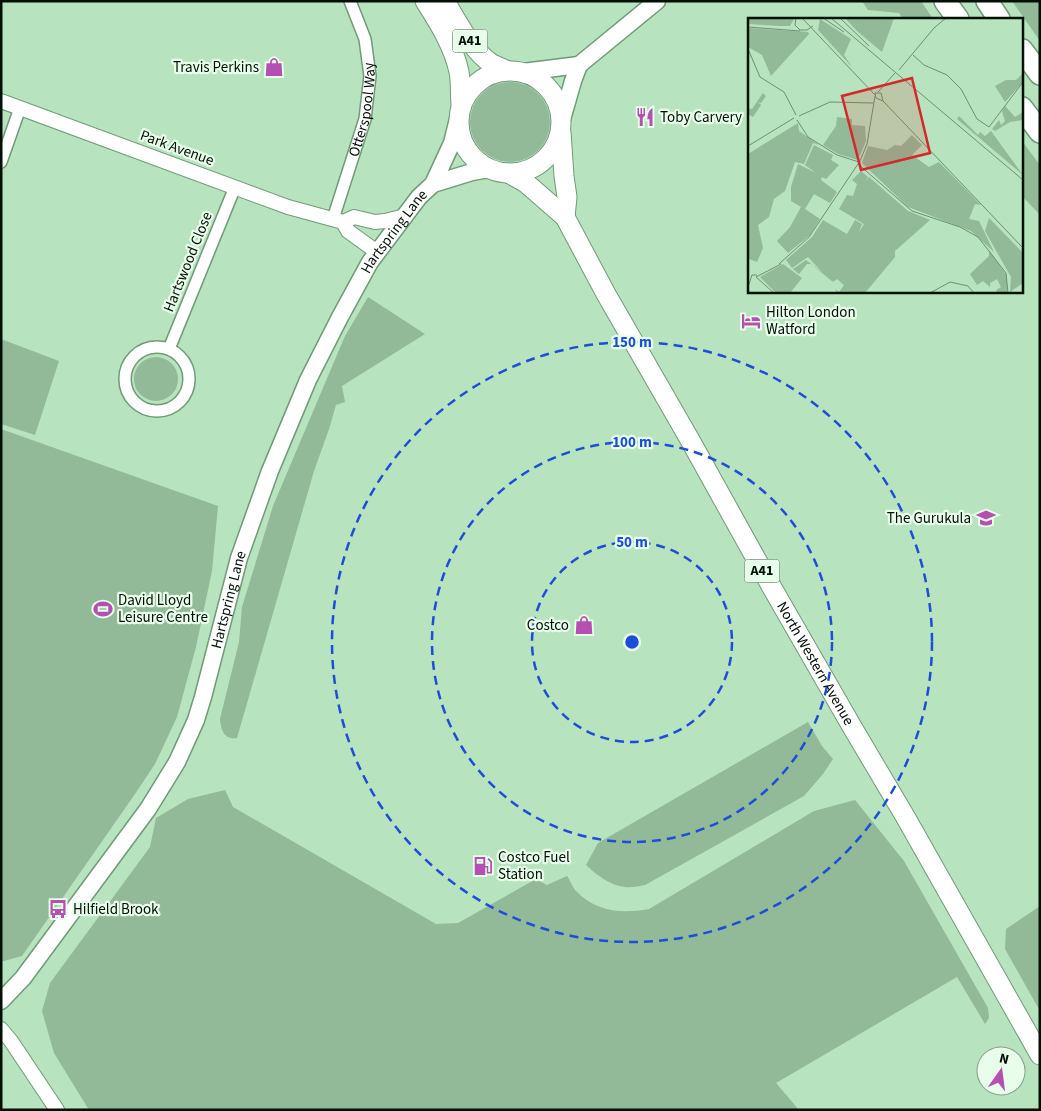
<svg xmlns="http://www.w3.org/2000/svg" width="1041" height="1111" font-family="'Source Sans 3',sans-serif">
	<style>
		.green { fill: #92b998 }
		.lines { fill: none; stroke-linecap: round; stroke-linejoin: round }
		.minor-casing { stroke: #719a78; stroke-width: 14 }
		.tertiary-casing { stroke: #719a78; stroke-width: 16 }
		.secondary-casing { stroke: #719a78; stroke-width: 19 }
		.trunk-casing { stroke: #719a78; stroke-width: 21 }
		.motorway-casing { stroke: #719a78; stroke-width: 24 }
		.minor { stroke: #fff; stroke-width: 11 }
		.tertiary { stroke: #fff; stroke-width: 14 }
		.secondary { stroke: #fff; stroke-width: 16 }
		.trunk { stroke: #fff; stroke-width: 19 }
		.motorway { stroke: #fff; stroke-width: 21 }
		.ring { fill: none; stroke: #1d4ed8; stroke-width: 2.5; stroke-dasharray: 9 6 }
		.labels { text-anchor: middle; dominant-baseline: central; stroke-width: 4.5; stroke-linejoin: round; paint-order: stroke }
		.shield { fill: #e8feeb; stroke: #47574a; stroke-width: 1 }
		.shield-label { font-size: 14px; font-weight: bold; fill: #021005 }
		.poi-label { font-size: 15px; fill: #021005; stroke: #e8feeb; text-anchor: start }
		.street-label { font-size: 15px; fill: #021005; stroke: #e8feeb }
		.inset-road { fill: none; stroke: #6f8f74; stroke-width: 1 }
		.view { fill: #d62828; fill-opacity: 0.15; stroke: #d62828; stroke-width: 2.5 }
		.inset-edge { fill: none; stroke: #021005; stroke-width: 2.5 }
		.centre { fill: #1d4ed8; stroke: #e8feeb; stroke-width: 2.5 }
		.ring-label { font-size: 15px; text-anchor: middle; font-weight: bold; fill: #1d4ed8; stroke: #e8feeb; stroke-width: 4.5; stroke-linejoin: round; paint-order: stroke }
	</style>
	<rect width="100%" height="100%" fill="#b7e3be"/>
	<path class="green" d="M862 1H921L933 19H903L899 13 868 10Z
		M1012 1H1040V41Z
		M470 122a40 40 0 1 1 80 0a40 40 0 1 1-80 0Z
		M1022 141 1040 165V215L1022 196Z
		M368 297 425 334 342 386 345 402 336 405 329 429 314 471 237 738C224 740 221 730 220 719L239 642 242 607 273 506 345 336Z
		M1 339 59 361 35 435 1 424Z
		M134 379a22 22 0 1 1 44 0a22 22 0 1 1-44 0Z
		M1 429 218 506 212 571 196 647 177 717 155 764 135 794 22 956 4 961H1Z
		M808 722 822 746 833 759 823 774 804 796 645 885C639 886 631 888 625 887 609 885 597 875 586 865L598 843Z
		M225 790 233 807 436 924 458 923 536 879 547 885 567 876C570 880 572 886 575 890 596 912 621 914 649 909L814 811 855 800 904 861 988 1008 989 1018 985 1024 957 977 776 1083 799 1110H89L54 1053 42 1011 50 983 150 847 156 818 188 799Z
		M1040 906V1011L1005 949 1006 929Z"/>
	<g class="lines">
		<g class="minor-casing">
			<g id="minor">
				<path d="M1 162 20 108"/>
				<path id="s1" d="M333 219 365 119 370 76 365 39 350 1"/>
				<circle cx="157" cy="379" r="32"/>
				<path d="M169 349 235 187"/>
			</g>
		</g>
		<g class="tertiary-casing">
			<path id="tertiary" d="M1 101 288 207 343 222 354 217 375 222 385 221 405 216
				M343 222 348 231 377 252
				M1 1029 11 1041 57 1110"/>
		</g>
		<g class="secondary-casing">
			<g id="secondary">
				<path d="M523 72 579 65"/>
				<path d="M561 123 573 81 579 65 657 1"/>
				<path d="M433 184 472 172 489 169"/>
				<path id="s2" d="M1 1001 23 978 148 809 177 762 196 720 203 697 239 558 270 471 308 380 340 317 370 262 419 197 433 184 452 143 458 119"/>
			</g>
		</g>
		<g class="trunk-casing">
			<g id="trunk">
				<path d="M425 1C439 23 454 47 459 72 461 82 460 94 461 104"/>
				<path d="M445 1C456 20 473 52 492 64 496 66 502 68 506 70"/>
				<circle cx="510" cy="122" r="51"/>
				<path d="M561 132 564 176 567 197 565 217"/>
				<path id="s3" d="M510 174 526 183 565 217 606 294 690 440 770 584 851 725 906 818 1040 1055"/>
			</g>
		</g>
		<g class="motorway-casing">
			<path id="motorway" d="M945 1 958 19
				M987 1 999 19
				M1022 50 1040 74
				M1022 108 1040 132"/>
		</g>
		<use href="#minor" class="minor"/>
		<use href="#tertiary" class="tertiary"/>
		<use href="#secondary" class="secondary"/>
		<use href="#trunk" class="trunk"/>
		<use href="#motorway" class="motorway"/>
	</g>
	<g class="ring">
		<circle cx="632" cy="642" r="100"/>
		<circle cx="632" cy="642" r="200"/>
		<circle cx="632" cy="642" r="300"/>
	</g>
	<defs>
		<g id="shop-bare" transform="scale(1.5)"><path d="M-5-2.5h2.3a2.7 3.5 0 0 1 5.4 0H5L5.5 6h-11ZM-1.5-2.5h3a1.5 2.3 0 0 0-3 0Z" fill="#b64fb2" stroke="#e8feeb" stroke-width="2.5" paint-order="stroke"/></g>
		<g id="restaurant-bare" transform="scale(1.5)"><path d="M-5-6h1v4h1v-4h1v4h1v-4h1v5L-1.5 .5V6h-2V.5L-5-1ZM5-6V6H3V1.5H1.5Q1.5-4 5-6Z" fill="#b64fb2" stroke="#e8feeb" stroke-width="2.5" paint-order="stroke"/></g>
		<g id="hotel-bare" transform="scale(1.5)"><path d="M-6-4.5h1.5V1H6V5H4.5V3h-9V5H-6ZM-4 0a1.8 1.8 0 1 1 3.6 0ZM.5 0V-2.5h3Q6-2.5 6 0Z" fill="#b64fb2" stroke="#e8feeb" stroke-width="2.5" paint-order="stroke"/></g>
		<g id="school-bare" transform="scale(1.5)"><path d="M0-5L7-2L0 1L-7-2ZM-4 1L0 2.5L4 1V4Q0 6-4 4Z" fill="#b64fb2" stroke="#e8feeb" stroke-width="2.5" paint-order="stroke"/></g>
		<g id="stadium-bare" transform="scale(1.5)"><path d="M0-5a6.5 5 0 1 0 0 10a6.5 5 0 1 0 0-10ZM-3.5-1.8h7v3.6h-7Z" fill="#b64fb2" stroke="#e8feeb" stroke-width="2.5" paint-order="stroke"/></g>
		<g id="fuel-bare" transform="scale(1.5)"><path d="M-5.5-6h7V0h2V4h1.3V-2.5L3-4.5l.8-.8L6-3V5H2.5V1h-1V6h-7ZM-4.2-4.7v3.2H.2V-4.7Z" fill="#b64fb2" stroke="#e8feeb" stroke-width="2.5" paint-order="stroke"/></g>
		<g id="bus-bare" transform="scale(1.5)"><path d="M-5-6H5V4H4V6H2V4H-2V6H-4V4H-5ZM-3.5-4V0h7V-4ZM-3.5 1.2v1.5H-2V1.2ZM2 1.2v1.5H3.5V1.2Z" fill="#b64fb2" stroke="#e8feeb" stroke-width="2.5" paint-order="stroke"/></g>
	</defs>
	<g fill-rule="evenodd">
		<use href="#shop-bare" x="274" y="67"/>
		<use href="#restaurant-bare" x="645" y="117"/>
		<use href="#hotel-bare" x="751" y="321"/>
		<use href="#school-bare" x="986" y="518"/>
		<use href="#stadium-bare" x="103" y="609"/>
		<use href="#shop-bare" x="584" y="625"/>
		<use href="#fuel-bare" x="483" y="866"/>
		<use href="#bus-bare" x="58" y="909"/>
	</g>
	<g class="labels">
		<g class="shield">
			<rect x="452.5" y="29.5" width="35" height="23" rx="4"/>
			<rect x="744.5" y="559.5" width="35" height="23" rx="4"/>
		</g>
		<g class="shield-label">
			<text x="470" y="41">A41</text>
			<text x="762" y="571">A41</text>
		</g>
		<g class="poi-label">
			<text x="259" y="67" text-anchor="end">Travis Perkins</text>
			<text x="660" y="117">Toby Carvery</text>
			<text x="766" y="312">Hilton London<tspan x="766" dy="17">Watford</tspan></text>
			<text x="971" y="518" text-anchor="end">The Gurukula</text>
			<text x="118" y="600">David Lloyd<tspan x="118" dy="17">Leisure Centre</tspan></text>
			<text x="569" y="625" text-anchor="end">Costco</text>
			<text x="498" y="857">Costco Fuel<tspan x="498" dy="17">Station</tspan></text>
			<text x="73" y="909">Hilfield Brook</text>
		</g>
		<g class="street-label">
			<text stroke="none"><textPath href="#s1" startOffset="114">Otterspool Way</textPath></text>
			<text transform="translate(177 148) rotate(20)">Park Avenue</text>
			<text stroke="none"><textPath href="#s2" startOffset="874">Hartspring Lane</textPath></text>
			<text transform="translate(188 262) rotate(-68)">Hartswood Close</text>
			<text stroke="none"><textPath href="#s2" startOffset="468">Hartspring Lane</textPath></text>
			<text stroke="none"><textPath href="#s3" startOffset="582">North Western Avenue</textPath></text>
		</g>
	</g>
	<g transform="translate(748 18)">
		<rect width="275" height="275" fill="#b7e3be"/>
		<path d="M0 0H43L46 1 42 8H32L0 6ZM97 0H146L134 34 109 13ZM72 1 103 21 96 37 104 49 70 12ZM0 10 60 14 61 16 23 58 14 37 0 29ZM275 55 274 65 257 84 247 68 258 62H268ZM15 75 18 78 13 85 10 84 13 87 5 99 0 96V90L4 91ZM257 88 267 99 275 94V102L262 104 247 113 244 111 251 102 253 107 257 103 254 93ZM211 98 230 117 232 114 237 118 243 113 275 157 209 101ZM89 99 104 101V107L117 108 118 123 110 142 90 136 75 127 88 108ZM50 105 51 113 71 127 65 125 56 146 47 144 37 173 26 181 21 199 10 207 15 230 9 244 1 241 0 136ZM164 117 174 127 164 137 181 149 191 144 233 187 227 186 221 201 231 203 246 234 223 213 160 189 114 145 120 128 139 132 147 127 153 128ZM66 127 85 137 83 142 91 147 78 161 74 159 73 162 89 174 82 185 66 176 57 191 72 201 62 217 40 235 29 223 42 209 53 189 43 183V169L50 146 68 155 57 147ZM113 153 120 159 118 163 121 159 160 193 182 202 147 233V239L117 275H89L87 271 91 274 96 267 89 261 85 264 63 246H59L51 256 45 251 58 242 74 254 60 239 44 250 38 242 64 219 75 202 99 216 107 202 114 206 111 214 116 206 91 191 99 177 105 178 109 166 104 162ZM241 200 275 235V265L262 274 263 259 237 213ZM241 232 259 258V275H250L248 272 253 269 249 261 242 265V269L235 263 229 267 222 256 241 238ZM35 246 54 260 42 275H28L12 259Z" fill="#92b998"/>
		<path class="inset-road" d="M48 0 47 7 52 12H59L65 8M54 0 127 77M75 0 96 14M83 0 275 162M92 0 121 28M0 9 52 13M0 31 12 59 36 74 48 97M165 37 176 47 199 57 213 71 229 101 241 109 275 64M151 52 186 10 198 0M130 74 147 55M135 83 133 75H127L128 80 135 83 275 230M51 98 82 84 125 85M49 102 60 119 89 137 111 144M0 128 46 100M110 146 164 193 212 209 230 219 258 255 260 275M31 246 61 219 112 143 119 126 127 78M8 259 26 275M8 259 33 246M0 269 4 257H9M182 275 202 264 220 268 226 275"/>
		<path class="view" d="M164 60 182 135 113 152 94 78Z"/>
		<rect width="275" height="275" class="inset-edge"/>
	</g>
	<circle cx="632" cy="642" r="8" class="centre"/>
	<g class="ring-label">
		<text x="632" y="347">150 m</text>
		<text x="632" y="447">100 m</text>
		<text x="632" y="547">50 m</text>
	</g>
	<rect width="1041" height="1111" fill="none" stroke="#021005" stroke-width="5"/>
	<g transform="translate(1001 1071) rotate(14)"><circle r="24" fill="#e8feeb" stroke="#8c9f8f"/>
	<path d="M0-4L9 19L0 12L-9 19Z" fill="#b64fb2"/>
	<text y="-8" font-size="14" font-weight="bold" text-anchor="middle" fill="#021005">N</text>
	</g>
</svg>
